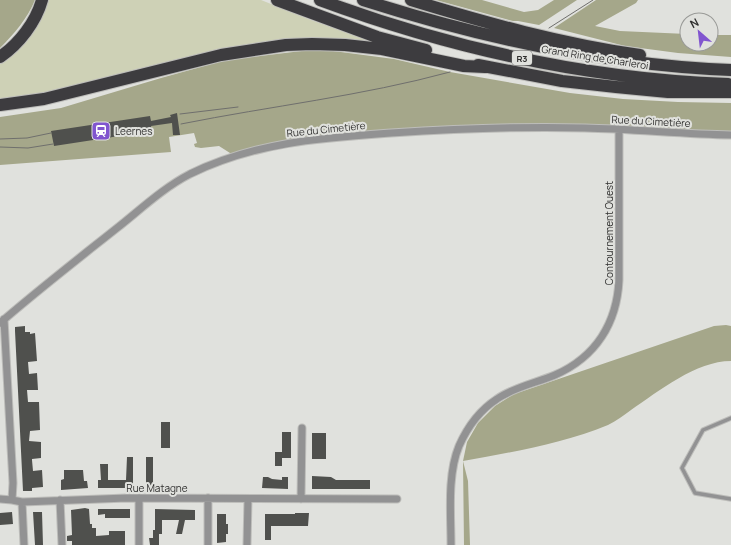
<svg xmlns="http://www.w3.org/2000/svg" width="731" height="545" font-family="Manrope,sans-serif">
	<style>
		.green { fill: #ced1b6 }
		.forest { fill: #a5a78a }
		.building { fill: #4f504d }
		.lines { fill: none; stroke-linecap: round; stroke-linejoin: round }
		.service-casing { stroke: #bdbdba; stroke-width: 5.5 }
		.minor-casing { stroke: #bdbdba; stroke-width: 9 }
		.motorway-casing { stroke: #bdbdba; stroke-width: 14 }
		.service { stroke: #929293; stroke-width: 3.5 }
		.minor { stroke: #929293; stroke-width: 7 }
		.motorway { stroke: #3d3c3f; stroke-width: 12 }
		.tram { stroke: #6f6f6d; stroke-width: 1 }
		.labels { text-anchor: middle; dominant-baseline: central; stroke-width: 4; stroke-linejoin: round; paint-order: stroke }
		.shield { fill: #e0e1dd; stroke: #646462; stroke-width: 1 }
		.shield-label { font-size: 9px; font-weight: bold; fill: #2f2f2e }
		.street-label { font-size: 10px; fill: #2f2f2e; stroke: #e0e1dd }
		.poi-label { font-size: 10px; fill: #2f2f2e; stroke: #e0e1dd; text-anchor: start }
	</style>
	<rect width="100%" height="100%" fill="#e0e1dd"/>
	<path class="green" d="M46 0H261L311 20 381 44 314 39 51 93 0 101V59Z"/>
	<path class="forest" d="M0 0H35C27 19 15 33 0 48Z
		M436 0H482L524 12 538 10 554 0H577L539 25 518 21H513Z
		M596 0H638L636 3 595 26 620 31 687 34V44H711V35H731V57L678 53 625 46 554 28Z
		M318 49 394 59 450 72 570 93 623 99 678 102 731 103V132L573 124 474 125 312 136 286 140 254 147 233 154 230 153 219 146 201 148 195 147 194 144 197 143 194 133 169 137 171 152 0 165V117L61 108 161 78 226 60Z
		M726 325 731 326V361C696 361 659 391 631 410 624 415 616 421 608 425 562 444 512 452 463 461L468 481 470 545H464L463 461 467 442 478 423 495 406 514 394 535 387 714 326Z"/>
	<path class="building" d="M177 113 180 135H173L172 123 151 126 152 131 54 146 51 131 150 116 151 121 171 117 170 115Z
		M25 326V332H30V334L35 333 37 361 28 362 29 374 37 373 38 390H27L28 402H39L40 430 30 431 29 441 41 442V458L32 459V460L33 471 42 470 43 487 32 488V491H23L15 331V327Z
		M161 422H170V448H161Z
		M282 432H291V458H282V466H275V452H282Z
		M312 433H326V459H312Z
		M127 457H133V488H98V480H101L100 464H108V480H126Z
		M146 457H153V489H146Z
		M64 470H83L84 481H87L88 488 61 490V480L64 479Z
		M312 476 331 477 336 480H370V489H312Z
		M263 477H268L272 479 282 480V477H288V489L262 488Z
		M85 508 89 509 90 524H92V528H96V536L109 535V531H125V545H72V541H67V536L72 535 71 510Z
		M98 509H130V518H105V514L98 515Z
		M155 509 195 510V520H185L182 534H176L179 520H162V534H159V545H150L149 538H153V530H155Z
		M12 512 13 524 0 525V513Z
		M33 512H42L43 545H35Z
		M295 513H309L308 526H271V540H265V514H295Z
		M217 514H226V524H228V534H226V542L217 543Z"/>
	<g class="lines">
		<g class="service-casing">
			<path id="service" d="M731 418 703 430 682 468 695 493 731 499"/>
		</g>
		<g class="minor-casing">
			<path id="minor" d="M4 319 13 483 12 500
				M0 323C38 290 78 259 117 228 141 209 163 188 190 174 256 142 320 138 391 133 455 129 520 126 585 128 633 129 682 134 731 135
				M0 499 12 500 22 502 127 498 397 499
				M301 499 302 428
				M60 500 62 545
				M22 502 24 545
				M139 545V498
				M208 545V498
				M247 545 248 499
				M451 545C451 514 447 475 459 446 467 428 480 410 497 399 514 387 536 383 555 375 596 357 617 323 619 280V129"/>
		</g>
		<g class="motorway-casing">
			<path id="motorway" d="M277 0 377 37 426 50
				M320 0C450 48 589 79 728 84
				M363 0C482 38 605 65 731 70
				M411 0C486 23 562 44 640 55
				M0 57C19 44 36 22 42 0
				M478 65 562 81 616 87 668 92H731
				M0 105 44 99 221 55 286 45 312 44 345 45 382 49 464 66 485 67"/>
		</g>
		<use href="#service" class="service"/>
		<use href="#minor" class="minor"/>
		<use href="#motorway" class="motorway"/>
		<path class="tram" d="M549 28 593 0
			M180 114 238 107
			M181 124C271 106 362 96 450 72
			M0 139 27 138 51 133
			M0 147 28 148 53 144"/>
	</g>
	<defs>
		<g id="station-square" transform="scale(1)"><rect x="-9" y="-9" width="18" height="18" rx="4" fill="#8155cf" stroke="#e0e1dd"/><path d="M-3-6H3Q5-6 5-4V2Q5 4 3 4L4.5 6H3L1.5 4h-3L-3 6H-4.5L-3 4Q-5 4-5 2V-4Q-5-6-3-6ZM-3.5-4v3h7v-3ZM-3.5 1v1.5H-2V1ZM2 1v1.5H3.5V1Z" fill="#fff"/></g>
	</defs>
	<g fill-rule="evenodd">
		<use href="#station-square" x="101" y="131"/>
	</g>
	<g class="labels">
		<rect class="shield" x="512" y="51" width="20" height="14" rx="3"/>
		<g class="shield-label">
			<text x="522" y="58">R3</text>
		</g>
		<g class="street-label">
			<text transform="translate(595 57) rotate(9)">Grand Ring de Charleroi</text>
			<text transform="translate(651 121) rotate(3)">Rue du Cimetière</text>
			<text transform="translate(326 129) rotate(-6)">Rue du Cimetière</text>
			<text transform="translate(609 233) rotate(-90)">Contournement Ouest</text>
			<text x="157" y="488">Rue Matagne</text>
		</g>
		<g class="poi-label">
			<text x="115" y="131">Leernes</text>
		</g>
	</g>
	<g transform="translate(699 32) rotate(332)"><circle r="19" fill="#e0e1dd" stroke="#999a97"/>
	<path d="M0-3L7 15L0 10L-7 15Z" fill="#8155cf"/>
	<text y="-6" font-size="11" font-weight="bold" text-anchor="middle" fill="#2f2f2e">N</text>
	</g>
</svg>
